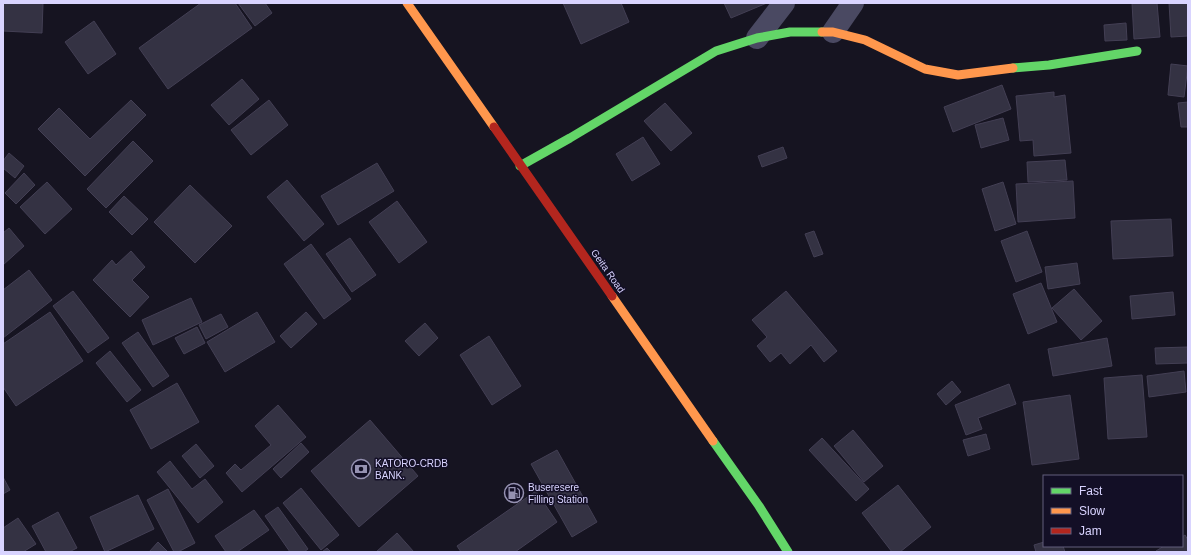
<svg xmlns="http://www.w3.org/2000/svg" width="1191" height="555" font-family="Arial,sans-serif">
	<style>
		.building { fill: #343243; stroke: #433f54 }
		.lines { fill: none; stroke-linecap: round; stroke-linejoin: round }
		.street { stroke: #4a4962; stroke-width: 22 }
		.fast { stroke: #63d668; stroke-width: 9 }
		.slow { stroke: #ff974d; stroke-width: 9 }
		.jam { stroke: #b3261e; stroke-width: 9 }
		.labels { text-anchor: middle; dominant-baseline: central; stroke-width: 3; stroke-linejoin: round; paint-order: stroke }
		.street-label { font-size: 10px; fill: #d9d4ff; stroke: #130f26 }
		.poi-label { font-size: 10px; fill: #d9d4ff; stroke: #130f26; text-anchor: start }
	</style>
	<rect width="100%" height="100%" fill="#161421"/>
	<path class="building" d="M3 3H43L42 33 3 31Z
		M201 3H235L252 28 168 89 139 48Z
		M238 3H265L272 13 255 26Z
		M563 3H621L629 22 581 44Z
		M724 3H767L731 18Z
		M1132 3H1157L1160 37 1134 39Z
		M1169 3H1188V36L1171 37Z
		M94 21 116 54 88 74 65 42Z
		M1126 23 1127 40 1105 41 1104 25Z
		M1171 64 1188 66 1184 97 1168 95Z
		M242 79 259 99 229 125 211 105Z
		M1002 85 1011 109 953 132 944 107Z
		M1054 92V97L1065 95 1071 153 1034 156 1033 140 1020 141 1016 96Z
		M131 100 146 115 85 176 38 129 59 108 90 139Z
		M269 100 288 125 251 155 231 130Z
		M1188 102V127H1181L1178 103Z
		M665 103 692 133 671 151 644 121Z
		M1003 118 1009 140 981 148 975 125Z
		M643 137 660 164 632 181 616 154Z
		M133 141 153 161 106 208 87 189Z
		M783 147 787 158 762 167 758 156Z
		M9 153 24 166 15 178 3 168V161Z
		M1065 160 1067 180 1028 182 1027 162Z
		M377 163 394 191 338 225 321 196Z
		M24 173 35 185 16 204 5 193Z
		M287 180 324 224 304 241 267 197Z
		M1073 181 1075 218 1018 222 1016 184Z
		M47 182 72 209 45 234 20 207Z
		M1003 182 1016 224 995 231 982 189Z
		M190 185 232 226 195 263 154 222Z
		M124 196 148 219 132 235 109 212Z
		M397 201 427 242 399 263 369 222Z
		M1171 219 1173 256 1113 259 1111 221Z
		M9 228 24 246 3 265V233Z
		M814 231 823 254 814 257 805 234Z
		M1027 231 1042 272 1016 282 1001 241Z
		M350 238 376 275 352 292 326 254Z
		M311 244 351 299 324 319 284 264Z
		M131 251 145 267 132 280 149 297 130 317 93 280 112 260 116 265Z
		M1077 263 1080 284 1048 289 1045 267Z
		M29 270 52 300 3 338V290Z
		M1041 283 1057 322 1028 334 1013 294Z
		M1074 289 1102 321 1081 340 1052 308Z
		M73 291 109 338 88 353 53 306Z
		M786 291 837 351 824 362 811 345 790 364 781 353 770 362 757 346 767 337 752 320Z
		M1173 292 1175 315 1132 319 1130 296Z
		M191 298 202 322 153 345 142 320Z
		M50 312 83 361 16 406 3 387V344Z
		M257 312 275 342 225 372 207 342Z
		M306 312 317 324 291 348 280 336Z
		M221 314 228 327 206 339 199 325Z
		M425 323 438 338 419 356 405 341Z
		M197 327 205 343 184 354 175 338Z
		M138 332 169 376 153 387 122 343Z
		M489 336 521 386 492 405 460 355Z
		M1107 338 1112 366 1053 376 1048 349Z
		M1188 347V363L1156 364 1155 348Z
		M110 351 141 390 127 402 96 363Z
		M1184 371 1186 392 1149 397 1147 376Z
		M1142 375 1147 437 1108 439 1104 378Z
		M952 381 961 392 946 405 937 394Z
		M177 383 199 422 151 449 130 410Z
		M1009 384 1016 404 978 418 982 429 966 435 955 405Z
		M1070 395 1079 459 1032 465 1023 402Z
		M278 405 306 437 242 492 226 473 235 464 241 470 271 445 255 426Z
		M370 420 418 476 359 527 311 471Z
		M853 430 883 466 864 482 834 446Z
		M986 434 990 449 968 456 963 440Z
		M822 438 869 489 856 501 809 450Z
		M301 443 309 452 281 478 273 469Z
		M196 444 214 466 200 478 182 456Z
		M557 450 597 522 572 537 531 464Z
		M170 461 192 489 205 479 223 502 198 523 157 472Z
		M3 477 10 490 3 494Z
		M898 485 931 527 900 552H892L862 513Z
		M301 488 339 535 321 550 283 503Z
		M168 489 195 543 178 552H174L147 500Z
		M536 491 557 522 515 552H461L457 546Z
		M138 495 154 529 105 552 90 517Z
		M278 507 308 549 304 552H290L265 516Z
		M254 510 269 530 237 552H226L215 536Z
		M58 512 77 548 69 552H46L32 526Z
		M18 518 36 544 23 552H6L3 548V528Z
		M397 533 414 552H376Z
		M1185 535 1188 540V552H1156V551L1164 546H1182V537Z
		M158 542 168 552H149Z
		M1044 542V546H1063L1065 552H1036L1034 545Z
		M327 548 331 552H322Z"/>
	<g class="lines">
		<path class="street" d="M833 32 853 3
			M757 38 784 3"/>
		<path class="fast" d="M1013 68 1049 65 1137 51
			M520 166 570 138 716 51 757 38 790 32H822
			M713 441 759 506 788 552"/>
		<path class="slow" d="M407 3 494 127
			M822 32H833L865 40 925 69 958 75 1013 68
			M612 296 713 441"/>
		<path class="jam" d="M494 127 612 296"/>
	</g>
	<defs>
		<g id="bank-ring" transform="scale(1)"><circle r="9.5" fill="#130f26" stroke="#9591b1" stroke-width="1.5"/><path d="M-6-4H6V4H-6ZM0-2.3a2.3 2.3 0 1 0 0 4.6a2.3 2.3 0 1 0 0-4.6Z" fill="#9591b1"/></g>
		<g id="fuel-ring" transform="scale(1)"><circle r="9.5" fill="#130f26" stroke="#9591b1" stroke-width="1.5"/><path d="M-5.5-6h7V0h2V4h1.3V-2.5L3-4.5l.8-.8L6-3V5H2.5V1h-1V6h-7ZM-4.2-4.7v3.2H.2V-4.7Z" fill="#9591b1"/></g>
	</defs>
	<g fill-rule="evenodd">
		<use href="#bank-ring" x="361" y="469"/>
		<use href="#fuel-ring" x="514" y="493"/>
	</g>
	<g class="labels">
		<g class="street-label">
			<text transform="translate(608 271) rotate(55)">Geita Road</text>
		</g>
		<g class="poi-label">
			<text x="375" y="463">KATORO-CRDB<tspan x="375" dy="12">BANK.</tspan></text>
			<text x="528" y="487">Buseresere<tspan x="528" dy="12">Filling Station</tspan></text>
		</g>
	</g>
	<rect width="1191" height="555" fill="none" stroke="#d9d4ff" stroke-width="8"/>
	<rect x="1043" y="475" width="140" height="72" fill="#130f26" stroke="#625e7d"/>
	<rect x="1051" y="488" width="20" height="6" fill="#63d668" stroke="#625e7d"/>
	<text x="1079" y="495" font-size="12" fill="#d9d4ff">Fast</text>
	<rect x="1051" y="508" width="20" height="6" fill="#ff974d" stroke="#625e7d"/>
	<text x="1079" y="515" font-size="12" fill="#d9d4ff">Slow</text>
	<rect x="1051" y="528" width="20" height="6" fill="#b3261e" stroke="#625e7d"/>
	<text x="1079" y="535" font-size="12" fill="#d9d4ff">Jam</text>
</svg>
